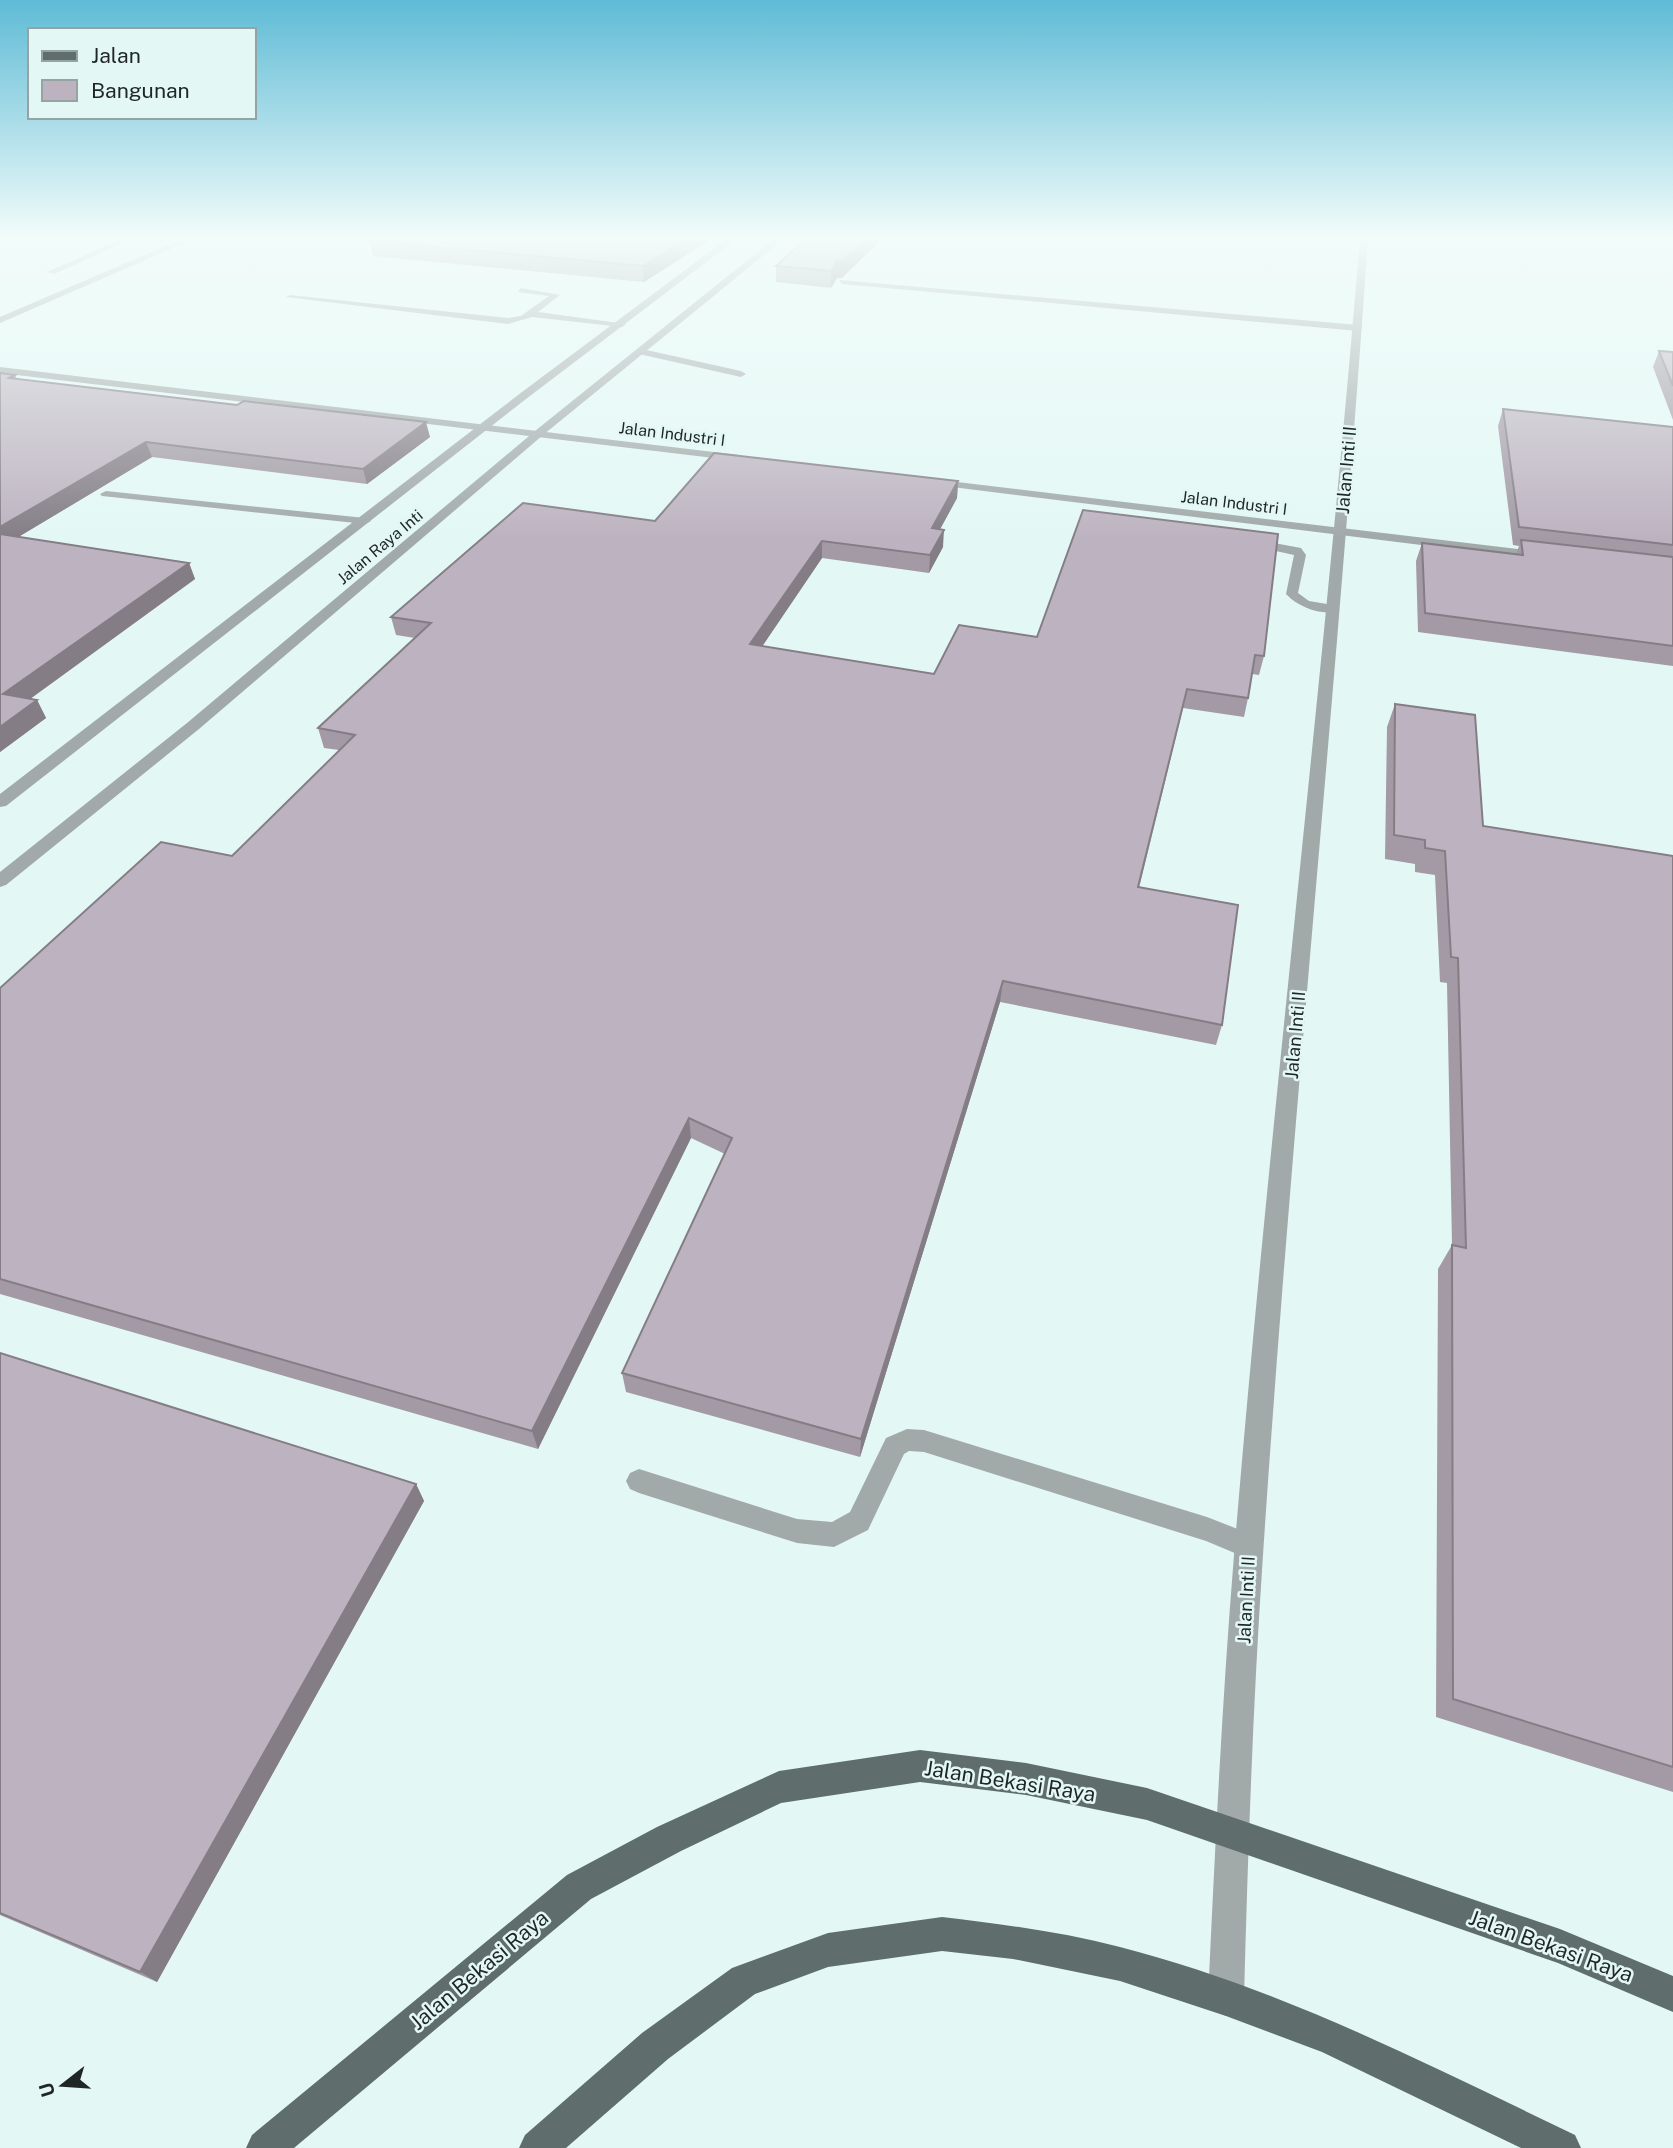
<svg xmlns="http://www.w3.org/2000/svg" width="1673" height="2148" font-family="'Public Sans',sans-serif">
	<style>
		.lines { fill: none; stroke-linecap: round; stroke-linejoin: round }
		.lane { fill: #a2aaa9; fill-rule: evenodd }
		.street { fill: #a2aaa9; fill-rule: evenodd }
		.primary { fill: #5f6e6d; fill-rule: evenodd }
		.wall { fill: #a39aa5 }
		.shaded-wall { fill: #847d86 }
		.building { fill: #bdb3c0; stroke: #847d86; stroke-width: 2 }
		.labels { text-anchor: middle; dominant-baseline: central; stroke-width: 5; stroke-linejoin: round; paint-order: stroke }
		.far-street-label { font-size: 16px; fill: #1f2625; stroke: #e3f8f5 }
		.street-label { font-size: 18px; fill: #1f2625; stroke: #e3f8f5 }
		.near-street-label { font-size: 21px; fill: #1f2625; stroke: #e3f8f5 }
	</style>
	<rect width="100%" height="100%" fill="#e3f8f5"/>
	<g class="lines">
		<path class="lane" d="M124 238H134L54 274 47 272Z
			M839 280 1358 325 1362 328 1358 331 842 284Z
			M521 288 560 295 538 312 626 324 622 327 532 317 508 324 286 297 290 295 508 318 521 316 549 296 518 292Z
			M642 349 741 371 746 374 741 377 639 354 638 352Z
			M0 367 739 455 744 458 739 461 0 373Z
			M932 479 1542 552 1548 556 1542 560 928 484V480Z
			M106 491 365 518 371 521 365 524 102 496 100 494Z
			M1253 539 1301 548 1306 555 1298 593 1309 601 1339 606V612C1321 615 1299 608 1286 594L1294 555 1249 545V541Z
			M907 1429 924 1430 1207 1517 1258 1537 1262 1546 1258 1555 1249 1559 1206 1541 924 1452 909 1451 904 1454 868 1530 834 1547 797 1543 639 1493 630 1489 626 1481 630 1473 639 1469 797 1519 832 1522 850 1512 886 1438Z"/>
		<path class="street" d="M184 238H196L0 323V317Z
			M728 238H738L526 399 6 806 0 807V794L518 395Z
			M775 238H785L543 435 199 729 6 885 0 887V872L187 723 535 431Z
			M1360 238H1368C1338 678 1292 1116 1263 1555 1253 1703 1248 1850 1244 1998L1238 2010 1226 2016 1214 2010 1208 1998C1215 1850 1222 1702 1234 1555 1270 1116 1324 678 1360 238Z"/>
		<path class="primary" d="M920 1750 1026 1763 1147 1788 1560 1929 1673 1976V2012L1558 1963 1147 1820 1026 1795 920 1782 781 1803 681 1851 591 1899 294 2148H246L252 2135 567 1875 657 1827 779 1771Z
			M942 1917C1002 1924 1062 1932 1120 1947 1280 1988 1427 2064 1575 2135L1581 2148H1521L1322 2052 1226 2016 1120 1981 1013 1959 942 1951 828 1967 755 1994 668 2059 566 2148H519L525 2135 642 2033 732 1968 828 1933Z"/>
	</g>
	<path class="wall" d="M807 238 842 278H837L831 288 776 282V266Z
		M370 241H708L644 282 373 256Z
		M1659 351 1673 352V420L1653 367Z
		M0 373 15 375 17 379 430 437 367 484 152 457 18 537 189 563 195 579 30 699 37 700 46 718 0 752Z
		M1503 409 1673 427V666L1418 632 1416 561 1422 543 1516 554 1519 546 1513 545 1498 426Z
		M958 481 957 498 940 529 943 547 929 573 822 558 762 646 934 674 1037 637 1264 656 1259 675 1252 674 1248 698 1244 717 1183 708 1139 888 1222 1025 1216 1045 1000 1002 860 1457 626 1392 622 1373 725 1154 691 1138 538 1449 0 1294V988L232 856 339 750 324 748 318 728 415 638 396 635 391 617 655 521Z
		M1395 704 1483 826 1673 856V1792L1436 1717 1438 1269 1452 1245 1447 983 1440 982 1435 875 1415 872V864L1385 859 1387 727Z
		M0 1353 416 1484 424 1501 157 1982 0 1915Z"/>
	<path class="shaded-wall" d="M687 238H708V241L644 282 643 266Z
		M867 238H883L842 278H837L831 288V271L837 261Z
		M426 422 430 437 367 484 363 469Z
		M146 442 152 457 0 548V527Z
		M958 481 957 498 931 546 932 528Z
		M944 530 943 547 929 573 930 555Z
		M822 541V558L751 663 750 644Z
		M189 563 195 579 12 712 3 694Z
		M37 700 46 718 0 752V727Z
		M1003 981 1000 1002 860 1457 861 1439Z
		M689 1118 691 1138 538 1449 532 1431Z
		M416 1484 424 1501 157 1982 140 1972Z"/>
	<path class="building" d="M374 238H687L643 266 370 241Z
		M807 238H867L842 261H837L831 271 776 266Z
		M1659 351 1673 352V386Z
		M0 373 15 375 9 378 237 405 244 401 426 422 363 469 146 442 0 527Z
		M1503 409 1673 427V545L1519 527Z
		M714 453 958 481 932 528 944 530 930 555 822 541 750 644 934 674 959 625 1037 637 1083 510 1278 534 1264 656 1255 655 1248 698 1187 689 1138 887 1238 905 1222 1025 1003 981 861 1439 622 1373 732 1138 689 1118 532 1431 0 1279V988L161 842 232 856 355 735 318 728 431 623 391 617 523 503 655 521Z
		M0 534 189 563 3 694 37 700 0 727Z
		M1521 540 1673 557V646L1425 613 1422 543 1523 555Z
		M1395 704 1475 715 1483 826 1673 856V1767L1453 1699 1452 1245 1466 1248 1458 958 1451 957 1445 851 1425 848V840L1394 835Z
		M0 1353 416 1484 140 1972 0 1913Z"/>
	<linearGradient id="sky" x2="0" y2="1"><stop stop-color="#5ebbd6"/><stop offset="0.44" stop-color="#f2fcfa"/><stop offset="1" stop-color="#f2fcfa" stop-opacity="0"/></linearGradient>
	<rect width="1673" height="539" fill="url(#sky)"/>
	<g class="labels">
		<g class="far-street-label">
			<text transform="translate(672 434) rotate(7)">Jalan Industri I</text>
			<text transform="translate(1234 503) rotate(7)">Jalan Industri I</text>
			<text transform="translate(380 547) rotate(-40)">Jalan Raya Inti</text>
		</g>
		<g class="street-label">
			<text transform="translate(1346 470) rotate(-85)">Jalan Inti II</text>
			<text transform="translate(1295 1035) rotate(-85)">Jalan Inti II</text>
			<text transform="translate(1246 1600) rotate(-87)">Jalan Inti II</text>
		</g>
		<g class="near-street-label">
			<text transform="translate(1010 1781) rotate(9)">Jalan Bekasi Raya</text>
			<text transform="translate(1551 1946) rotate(20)">Jalan Bekasi Raya</text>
			<text transform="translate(479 1970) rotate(-40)">Jalan Bekasi Raya</text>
		</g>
	</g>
	<rect x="28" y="28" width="228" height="91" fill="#e3f8f5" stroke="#95a4a2" stroke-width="2"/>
	<rect x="42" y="51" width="35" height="10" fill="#5f6e6d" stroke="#95a4a2" stroke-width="2"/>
	<text x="91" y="63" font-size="21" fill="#1f2625">Jalan</text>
	<rect x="42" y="80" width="35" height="21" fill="#bdb3c0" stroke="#95a4a2" stroke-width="2"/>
	<text x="91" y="98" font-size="21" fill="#1f2625">Bangunan</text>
	<g transform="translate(63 2085) rotate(253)" stroke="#e3f8f5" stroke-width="5" paint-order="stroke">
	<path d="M0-5L12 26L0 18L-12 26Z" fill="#1f2625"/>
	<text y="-10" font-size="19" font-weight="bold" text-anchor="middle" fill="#1f2625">U</text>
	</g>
</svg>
